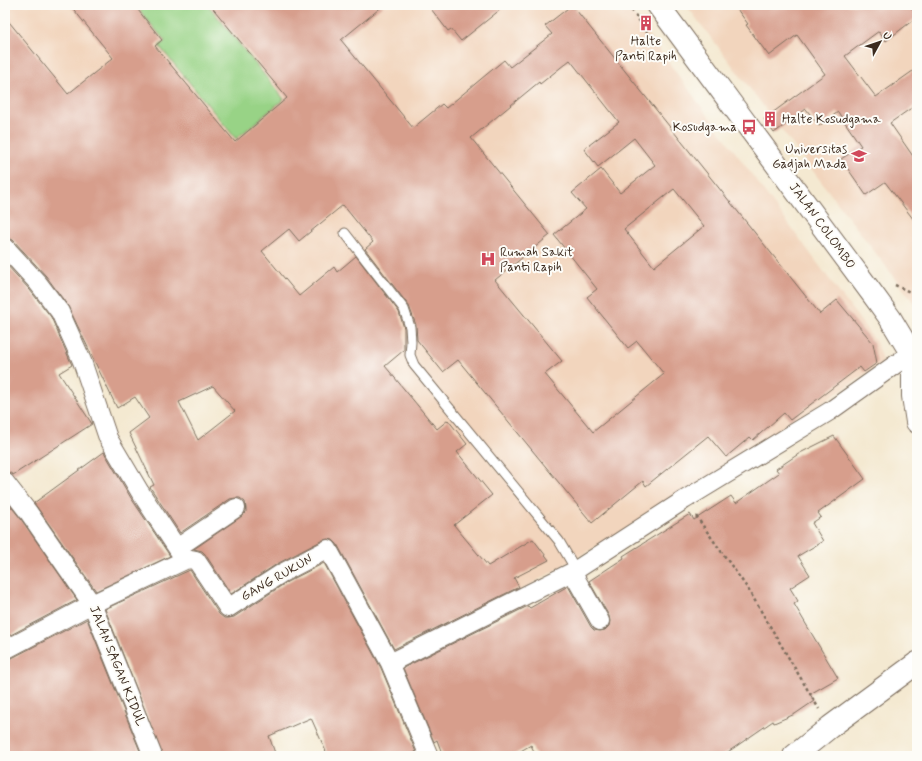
<svg xmlns="http://www.w3.org/2000/svg" width="922" height="761" font-family="Mynerve,sans-serif">
	<style>
		.built { fill: #f2d5bd }
		.green { fill: #98d386; stroke: #6a7e52 }
		.building { fill: #d79e8c; fill-rule: evenodd }
		.lines { fill: none; stroke-linecap: round; stroke-linejoin: round }
		.lane-casing { stroke: #7c6d5d; stroke-width: 11 }
		.street-casing { stroke: #7c6d5d; stroke-width: 20 }
		.secondary-casing { stroke: #7c6d5d; stroke-width: 24 }
		.path { stroke: #7c6d5d; stroke-width: 2.5; stroke-dasharray: 3 3; stroke-linecap: butt }
		.lane { stroke: #fff; stroke-width: 9 }
		.street { stroke: #fff; stroke-width: 18 }
		.secondary { stroke: #fff; stroke-width: 22 }
		.labels { text-anchor: middle; dominant-baseline: central; stroke-width: 4; stroke-linejoin: round; paint-order: stroke }
		.poi-label { font-size: 13px; fill: #3b2a1e; stroke: #fdfcf7; text-anchor: start }
		.street-label { font-size: 13px; fill: #3b2a1e; stroke: #fdfcf7 }
	</style>
	<rect width="100%" height="100%" fill="#fdfcf7"/>
	<filter id="ink" filterUnits="userSpaceOnUse"><feTurbulence type="fractalNoise" baseFrequency=".025" numOctaves="2"/><feDisplacementMap in="SourceGraphic" scale="8" xChannelSelector="R" yChannelSelector="G"/><feConvolveMatrix kernelMatrix="1 2 1 2 8 2 1 2 1" color-interpolation-filters="sRGB"/></filter>
	<filter id="wash" filterUnits="userSpaceOnUse"><feTurbulence type="fractalNoise" baseFrequency=".012" numOctaves="4" result="noise"/><feDisplacementMap in="SourceGraphic" scale="16" xChannelSelector="R" yChannelSelector="G"/><feGaussianBlur stdDeviation="0.9" result="paint"/><feColorMatrix in="noise" values="0 0 0 0 0 0 0 0 0 0 0 0 0 0 0 0 0 1.4 0 .05"/><feComposite in="paint" operator="in"/></filter>
	<g filter="url(#wash)">
		<rect width="100%" height="100%" fill="#f4e9d1"/>
		<path class="built" d="M5 5H626L876 342 883 363 668 505 435 640 408 575 5 170Z
			M686 5H917V307Z"/>
		<path class="green" d="M148 5H208L284 99 236 139 159 46 165 41 140 11Z"/>
		<g id="blocks">
			<path class="building" d="M70 5H134L162 40 155 46 235 142 287 98 210 5H384L341 40 413 128 442 104 446 108 504 60 510 67 552 34 545 26 572 5 820 314 837 300 873 343 877 363 864 372 860 367 790 420 784 413 753 440 750 437 726 457 708 436 646 486 643 481 592 523 458 360 443 372 417 340 416 325 409 306 365 249 373 242 343 205 299 241 289 229 262 251 299 296 334 267 337 272 356 256 399 312 404 328V350L385 366 437 429 448 420 467 444 457 452 492 495 454 525 488 566 533 539 549 560 514 578 519 587 394 649 337 544 333 540 328 539 323 540 277 564 231 594 205 554 202 551 194 549 242 516 246 512V508L245 502 240 498H236L230 499 180 533 150 487 154 485 129 433 149 418 135 397 117 408 68 306 46 276 13 240 5 237V17L68 94 113 58ZM570 60 619 122 584 149 598 167 634 138 655 165 620 193 601 169 572 193 586 209 554 235 597 289 587 297 628 348 637 341 664 374 593 432 545 374 562 361 495 280 550 235 471 138 539 82 540 84ZM674 189 704 226 654 267 624 229ZM213 386 235 411 198 440 179 402Z
				M428 5H506L461 41 451 29 448 31Z
				M734 5H909L917 15V17L886 41 879 31 845 56 876 97 917 68V104L890 123 917 162V224L885 182 866 195 841 159 861 146 838 112 819 126 806 109 774 133 764 119 825 74 797 35 769 56 746 25 748 24Z
				M5 263 30 290 51 317 72 365 59 373 92 424 13 475 9 472H5Z
				M834 436 865 479 818 513 821 517 812 523 823 541 798 556 810 575 790 588 798 601 794 604 838 678 810 694 814 701 795 714 774 723 773 721 722 756H536L531 745 512 756H443L437 740 434 742 403 668 528 606 530 608 568 586 591 627 594 630 600 631 605 630 609 626 610 621 609 616 589 581 624 558 623 556 690 514 694 520 731 496 736 503 779 473 776 469 800 453Z
				M104 452 131 498 170 556 96 591 34 503Z
				M5 499 21 519 77 600 5 638Z
				M324 563 381 668 416 752 407 756H328L311 718 269 736 276 756H163L105 609 190 570 219 614 224 618H229L234 617 287 582Z
				M87 619 142 756H5V674L10 672 5 660 10 659Z"/>
		</g>
	</g>
	<g filter="url(#ink)">
		<use href="#blocks" fill-opacity="0" stroke="#7c6d5d" stroke-width="1"/>
		<g class="lines">
			<g class="lane-casing">
				<path id="lane" d="M345 233 404 309 410 327 411 342 410 355 414 365 559 541 576 570"/>
			</g>
			<g class="street-casing">
				<path id="street" d="M5 247 38 283 60 312 82 361 108 438 140 492 185 560
					M5 482 29 513 92 604 153 756
					M177 548 236 508
					M572 572 600 621
					M5 650 92 604 185 560 191 559 196 560 228 608 282 573 328 549 390 663 429 756
					M390 663 576 570 684 500 830 411 917 349"/>
			</g>
			<g class="secondary-casing">
				<path id="secondary" d="M658 5 874 296 890 318 917 363
					M911 354 913 365V396L917 422
					M794 756 830 727 917 663"/>
			</g>
			<path class="path" d="M628 5 651 37
				M895 285 910 292 917 293
				M696 516 748 589 819 709"/>
			<use href="#lane" class="lane"/>
			<use href="#street" class="street"/>
			<use href="#secondary" class="secondary"/>
		</g>
	</g>
	<defs>
		<g id="building-bare" transform="scale(1.2)"><path d="M-4-6H4V6H1V3H-1V6H-4ZM-2.5-4.3h1.7v1.8h-1.7ZM.8-4.3h1.7v1.8H.8ZM-2.5-1h1.7V.8h-1.7ZM.8-1h1.7V.8H.8Z" fill="#d1495b" stroke="#fdfcf7" stroke-width="2.5" paint-order="stroke"/></g>
		<g id="bus-bare" transform="scale(1.2)"><path d="M-5-6H5V4H4V6H2V4H-2V6H-4V4H-5ZM-3.5-4V0h7V-4ZM-3.5 1.2v1.5H-2V1.2ZM2 1.2v1.5H3.5V1.2Z" fill="#d1495b" stroke="#fdfcf7" stroke-width="2.5" paint-order="stroke"/></g>
		<g id="university-bare" transform="scale(1.2)"><path d="M0-5L7-2L0 1L-7-2ZM-4 1L0 2.5L4 1V4Q0 6-4 4Z" fill="#d1495b" stroke="#fdfcf7" stroke-width="2.5" paint-order="stroke"/></g>
		<g id="hospital-bare" transform="scale(1.2)"><path d="M-5-5h3v3.5h4V-5h3V5h-3V1.5h-4V5h-3Z" fill="#d1495b" stroke="#fdfcf7" stroke-width="2.5" paint-order="stroke"/></g>
	</defs>
	<g fill-rule="evenodd">
		<use href="#building-bare" x="646" y="23"/>
		<use href="#building-bare" x="770" y="119"/>
		<use href="#bus-bare" x="749" y="127"/>
		<use href="#university-bare" x="859" y="156"/>
		<use href="#hospital-bare" x="488" y="259"/>
	</g>
	<g class="labels">
		<g class="poi-label">
			<text x="646" y="41" text-anchor="middle">Halte<tspan x="646" dy="15">Panti Rapih</tspan></text>
			<text x="782" y="119">Halte Kosudgama</text>
			<text x="737" y="127" text-anchor="end">Kosudgama</text>
			<text x="847" y="149" text-anchor="end">Universitas<tspan x="847" dy="15">Gadjah Mada</tspan></text>
			<text x="500" y="252">Rumah Sakit<tspan x="500" dy="15">Panti Rapih</tspan></text>
		</g>
		<g class="street-label">
			<text transform="translate(822 226) rotate(54)">JALAN COLOMBO</text>
			<text transform="translate(277 578) rotate(-30)">GANG RUKUN</text>
			<text transform="translate(117 666) rotate(68)">JALAN SAGAN KIDUL</text>
		</g>
	</g>
	<rect width="922" height="761" fill="none" stroke="#fdfcf7" stroke-width="20"/>
	<g transform="translate(880 42) rotate(50)" stroke="#fdfcf7" stroke-width="3" paint-order="stroke">
	<path d="M0-3L7 15L0 10L-7 15Z" fill="#3b2a1e"/>
	<text y="-6" font-size="11" font-weight="bold" text-anchor="middle" fill="#3b2a1e">U</text>
	</g>
</svg>
